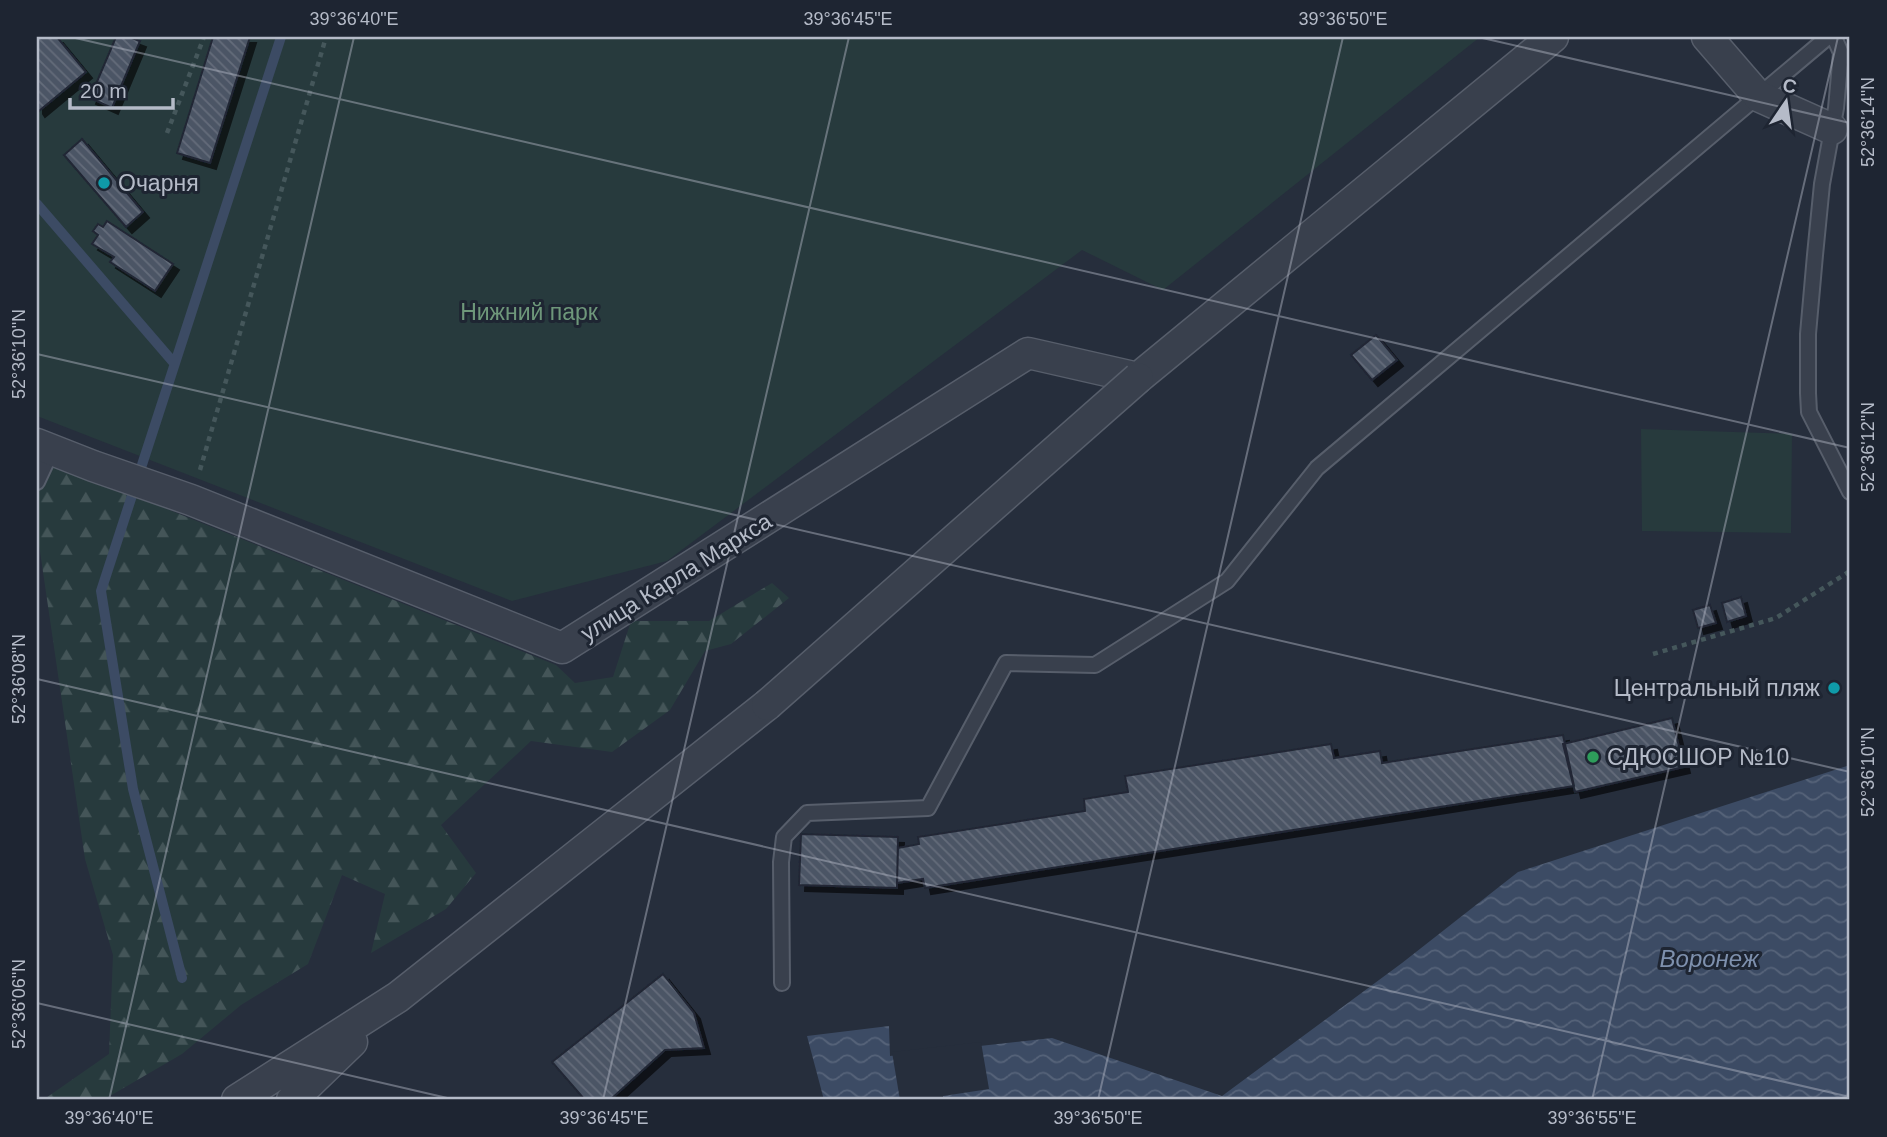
<svg xmlns="http://www.w3.org/2000/svg" width="1887" height="1137" font-family="Helvetica,sans-serif">
	<style>
		.forest { fill: url(#forest-firs) }
		.park { fill: #273a3d }
		.water { fill: url(#water-waves) }
		.pier { fill: #262e3c }
		.lines { fill: none; stroke-linecap: round; stroke-linejoin: round }
		.stream { stroke: #3c4b64; stroke-width: 10 }
		.building { fill: url(#building-back-hatch); stroke: #202734; stroke-width: 2; filter: url(#shadow) }
		.service-casing { stroke: #575e6b; stroke-width: 18 }
		.minor-casing { stroke: #575e6b; stroke-width: 33 }
		.path { stroke: #45575b; stroke-width: 4.5; stroke-dasharray: 5 5; stroke-linecap: butt }
		.service { stroke: #39404d; stroke-width: 14 }
		.minor { stroke: #39404d; stroke-width: 30 }
		.minor-bridge-casing { stroke: #575e6b; stroke-width: 33; stroke-linecap: butt }
		.minor-bridge { stroke: #39404d; stroke-width: 30 }
		.ticks { fill: none; stroke: #b5bbc8; stroke-width: 2; stroke-opacity: 0.45 }
		.culture-dot { fill: #0f9aa8; stroke: #1e2532; stroke-width: 2.5 }
		.leisure-dot { fill: #2e9e5b; stroke: #1e2532; stroke-width: 2.5 }
		.labels { text-anchor: middle; dominant-baseline: central; stroke-width: 6; stroke-linejoin: round; paint-order: stroke }
		.poi-label { font-size: 23px; fill: #b5bbc8; stroke: #1e2532; text-anchor: start }
		.park-label { font-size: 23px; fill: #6e977a; stroke: #1e2532 }
		.street-label { font-size: 23px; fill: #b5bbc8; stroke: #1e2532 }
		.water-label { font-size: 24px; font-style: italic; fill: #7e90ad; stroke: #1e2532 }
		.neatline { fill: none; stroke: #b5bbc8; stroke-width: 2.5 }
		.ticks-label { font-size: 18px; text-anchor: middle; fill: #b5bbc8 }
	</style>
	<defs>
		<pattern id="forest-firs" width="22" height="20" patternUnits="userSpaceOnUse" patternTransform="scale(1.75)"><rect width="22" height="20" fill="#273a3d"/><path d="M5 1l3.5 6h-7zM16 11l3.5 6h-7z" fill="#445558"/></pattern>
		<pattern id="water-waves" width="16" height="10" patternUnits="userSpaceOnUse" patternTransform="scale(1.75)"><rect width="16" height="10" fill="#3c4b64"/><path d="M0 5q4-4 8 0t8 0" fill="none" stroke="#566379"/></pattern>
		<pattern id="building-back-hatch" width="6" height="6" patternUnits="userSpaceOnUse" patternTransform="scale(1.75)"><rect width="6" height="6" fill="#4c5565"/><path d="M-1 5l2 2M0 0l6 6M5-1l2 2" fill="none" stroke="#646c7a"/></pattern>
		<filter id="shadow"><feDropShadow dx="6" dy="6" stdDeviation="0" flood-color="#0009"/></filter>
	</defs>
	<rect width="100%" height="100%" fill="#262e3c"/>
	<path class="forest" d="M37 457 556 665 575 683 613 677 631 621H709L772 583 789 598 731 644 705 651 670 710 612 752 531 741 441 825 476 873 446 909 371 953 385 894 342 875 308 964 241 1005 182 1054 103 1100H43L109 1054 113 955 85 859 37 531Z"/>
	<path class="park" d="M37 37H1480L1163 290 1082 250 667 561 512 601 37 416Z
		M1641 429 1792 434 1791 533 1642 531Z"/>
	<path class="water" d="M1850 765V1100H824L807 1036 889 1026 890 1056 1052 1038 1222 1096 1402 963 1518 872Z"/>
	<path class="pier" d="M981 1042 989 1089 943 1096V1100H900L891 1046 892 1052Z"/>
	<g class="lines">
		<path class="stream" d="M37 204 174 363
			M182 978 133 789 101 591 281 37"/>
	</g>
	<path class="building" d="M37 37H57L86 72 39 111 37 108Z
		M116 37H129L140 41 112 108 90 98Z
		M213 37H250L210 163 177 153Z
		M82 139 143 212 126 227 64 155Z
		M107 221 173 264 155 291 110 262 114 257 92 244 98 235 93 231 98 224 103 227Z
		M1376 335 1397 360 1372 380 1351 355Z
		M1741 597 1746 616 1727 622 1722 603Z
		M1710 605 1716 623 1698 628 1693 610Z
		M1672 718 1684 767 1575 792 1563 744Z
		M1563 735 1574 786 925 888 923 879 897 883 898 848 919 844 918 837 1085 811 1084 799 1128 792 1125 776 1331 744 1334 758 1380 751 1382 763Z
		M801 834 898 837 897 888 799 885Z
		M663 974 694 1013 704 1048 665 1050 610 1100H585L552 1062Z"/>
	<g class="lines">
		<g class="service-casing">
			<path id="service" d="M1834 37 1841 53 1836 108 1822 184 1815 255 1808 334V393L1809 412 1850 492
				M37 482 52 450
				M782 983 781 862 784 837 807 813 928 808 1006 663 1095 665 1227 581 1317 468 1828 37"/>
		</g>
		<g class="minor-casing">
			<path id="minor" d="M1707 37 1758 96 1832 129
				M37 444 93 466 191 500 562 648 1028 353 1138 378 1553 37
				M237 1100 398 997 767 705
				M292 1100 352 1042"/>
		</g>
		<path class="path" d="M167 133 204 37
			M200 470 326 37
			M1653 654 1776 618 1850 571"/>
		<use href="#service" class="service"/>
		<use href="#minor" class="minor"/>
		<g class="minor-bridge-casing">
			<path id="minor-bridge" d="M767 705 1138 378"/>
		</g>
		<use href="#minor-bridge" class="minor-bridge"/>
	</g>
	<path class="ticks" d="M71 37 1850 448M1478 37 1850 123M37 354 1850 772M37 679 1850 1097M37 1003 456 1100M109 1100 354 37M603 1100 849 37M1098 1100 1343 37M1592 1100 1838 37"/>
	<g class="culture-dot">
		<circle cx="104" cy="183" r="7"/>
		<circle cx="1834" cy="688" r="7"/>
	</g>
	<circle class="leisure-dot" cx="1593" cy="757" r="7"/>
	<g class="labels">
		<g class="poi-label">
			<text x="118" y="183">Очарня</text>
			<text x="1820" y="688" text-anchor="end">Центральный пляж</text>
			<text x="1607" y="757">СДЮСШОР №10</text>
		</g>
		<g class="park-label">
			<text x="529" y="312">Нижний парк</text>
		</g>
		<g class="street-label">
			<text transform="translate(676 577) rotate(-32)">улица Карла Маркса</text>
		</g>
		<g class="water-label">
			<text x="1709" y="958">Воронеж</text>
		</g>
	</g>
	<rect width="1887" height="1137" fill="none" stroke="#1e2532" stroke-width="77"/>
	<g transform="translate(1786 102) rotate(13)" stroke="#1e2532" stroke-width="5" paint-order="stroke">
	<path d="M0-5L12 26L0 18L-12 26Z" fill="#b5bbc8"/>
	<text y="-10" font-size="19" font-weight="bold" text-anchor="middle" fill="#b5bbc8">С</text>
	</g>
	<path d="M70 98v10h103v-10" fill="none" stroke="#b5bbc8" stroke-width="3.5"/>
	<text x="80" y="98" font-size="21" fill="#b5bbc8" stroke="#1e2532" stroke-width="5" paint-order="stroke">20 m</text>
	<rect x="38" y="38" width="1810" height="1060" class="neatline"/>
	<g class="ticks-label">
		<text x="354" y="25">39°36'40"E</text>
		<text x="848" y="25">39°36'45"E</text>
		<text x="1343" y="25">39°36'50"E</text>
		<text transform="translate(1868 122) rotate(-90)" y="6">52°36'14"N</text>
		<text transform="translate(19 354) rotate(-90)" y="6">52°36'10"N</text>
		<text transform="translate(1868 447) rotate(-90)" y="6">52°36'12"N</text>
		<text transform="translate(19 679) rotate(-90)" y="6">52°36'08"N</text>
		<text transform="translate(1868 772) rotate(-90)" y="6">52°36'10"N</text>
		<text transform="translate(19 1004) rotate(-90)" y="6">52°36'06"N</text>
		<text x="109" y="1124">39°36'40"E</text>
		<text x="604" y="1124">39°36'45"E</text>
		<text x="1098" y="1124">39°36'50"E</text>
		<text x="1592" y="1124">39°36'55"E</text>
	</g>
</svg>
